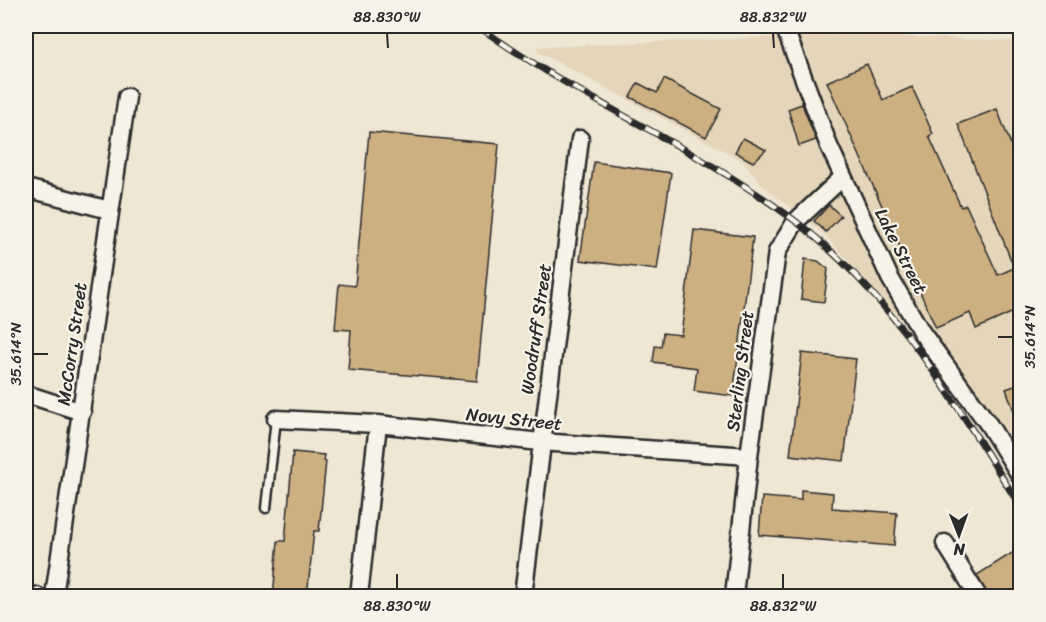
<svg xmlns="http://www.w3.org/2000/svg" width="1046" height="622" font-family="Sriracha,sans-serif">
	<style>
		.built { fill: #e5d6bb }
		.building { fill: #cdb082; stroke: #2b2b2b; stroke-width: 1.5 }
		.lines { fill: none; stroke-linecap: round; stroke-linejoin: round }
		.lane-casing { stroke: #2b2b2b; stroke-width: 13 }
		.street-casing { stroke: #2b2b2b; stroke-width: 21 }
		.lane { stroke: #f7f3e8; stroke-width: 8 }
		.street { stroke: #f7f3e8; stroke-width: 16 }
		.rail-casing { stroke: #2b2b2b; stroke-width: 7 }
		.rail { stroke: #f7f3e8; stroke-width: 4.5; stroke-dasharray: 14; stroke-linecap: butt }
		.ticks { fill: none; stroke: #2b2b2b; stroke-width: 2 }
		.labels { text-anchor: middle; dominant-baseline: central; stroke-width: 4.5; stroke-linejoin: round; paint-order: stroke }
		.street-label { font-size: 18px; fill: #2b2b2b; stroke: #f7f3e8 }
		.neatline { fill: none; stroke: #2b2b2b; stroke-width: 2 }
		.ticks-label { font-size: 15px; text-anchor: middle; fill: #2b2b2b }
	</style>
	<rect width="100%" height="100%" fill="#efe6d4"/>
	<filter id="ink" filterUnits="userSpaceOnUse"><feTurbulence type="fractalNoise" baseFrequency=".0167" numOctaves="2"/><feDisplacementMap in="SourceGraphic" scale="12" xChannelSelector="R" yChannelSelector="G"/><feConvolveMatrix kernelMatrix="1 2 1 2 8 2 1 2 1" color-interpolation-filters="sRGB"/></filter>
	<g filter="url(#ink)">
		<path class="built" d="M839 34 1020 41V493L922 343 824 234 763 186 743 161 538 52 537 47Z"/>
		<path class="building" d="M867 64 883 100 912 87 933 134 929 136 961 207 966 205 998 275 1014 268 958 124 997 109 1020 168V309L976 329 970 313 936 328 827 82Z
			M664 79 721 109 706 137 630 97 638 83 657 93Z
			M802 104 816 140 799 146 788 109Z
			M369 132 499 144 477 381 348 370 351 330 335 329 339 284 355 286Z
			M743 138 766 150 753 162 735 152Z
			M594 162 671 173 657 270 580 260Z
			M829 205 841 216 826 232 814 221Z
			M694 230 753 237 733 396 694 391 697 368 653 362 655 346 661 347 663 333 681 335Z
			M805 259 818 261 828 269 824 302 801 299Z
			M802 353 856 359 844 461 790 455Z
			M1020 384V425H1019L1006 389Z
			M293 452 324 455 323 461H326L319 531H314L307 597H273L278 541H285Z
			M801 490 833 493 832 508 897 513 894 546 759 535 762 497 801 500Z
			M1020 548V597H988L977 575Z"/>
		<g class="lines">
			<g class="lane-casing">
				<path id="lane" d="M266 508 276 419"/>
			</g>
			<g class="street-casing">
				<path id="street" d="M784 26 829 146 890 278 922 333 989 425 1020 475
					M26 188 109 210
					M26 394 82 412
					M276 419 378 424 540 442 749 456
					M945 543 978 596
					M26 594 37 596
					M54 596 127 97
					M359 596 378 424
					M523 596 580 139
					M734 596 749 456 777 252 796 221 843 177"/>
			</g>
			<use href="#lane" class="lane"/>
			<use href="#street" class="street"/>
			<g class="rail-casing">
				<path id="rail" d="M478 26C578 99 695 146 794 220 893 295 956 404 1020 506"/>
			</g>
			<use href="#rail" class="rail"/>
		</g>
	</g>
	<path class="ticks" d="M387 33 388 48M773 33 774 48M998 337H1013M33 354H48M397 574V589M783 574V589"/>
	<g class="labels">
		<g class="street-label">
			<text transform="translate(901 251) rotate(63)">Lake Street</text>
			<text transform="translate(536 329) rotate(-82)">Woodruff Street</text>
			<text transform="translate(72 344) rotate(-82)">McCorry Street</text>
			<text transform="translate(740 371) rotate(-83)">Sterling Street</text>
			<text transform="translate(514 419) rotate(6)">Novy Street</text>
		</g>
	</g>
	<rect width="1046" height="622" fill="none" stroke="#f7f3e8" stroke-width="66"/>
	<g transform="translate(959 535) rotate(179)" stroke="#f7f3e8" stroke-width="4.5" paint-order="stroke">
	<path d="M0-4.5L10 22L0 15L-10 22Z" fill="#2b2b2b"/>
	<text y="-9" font-size="16" font-weight="bold" text-anchor="middle" fill="#2b2b2b">N</text>
	</g>
	<rect x="33" y="33" width="980" height="556" class="neatline"/>
	<g class="ticks-label">
		<text x="387" y="22">88.830°W</text>
		<text x="773" y="22">88.832°W</text>
		<text transform="translate(1030 337) rotate(-90)" y="5">35.614°N</text>
		<text transform="translate(16 354) rotate(-90)" y="5">35.614°N</text>
		<text x="397" y="611">88.830°W</text>
		<text x="783" y="611">88.832°W</text>
	</g>
</svg>
